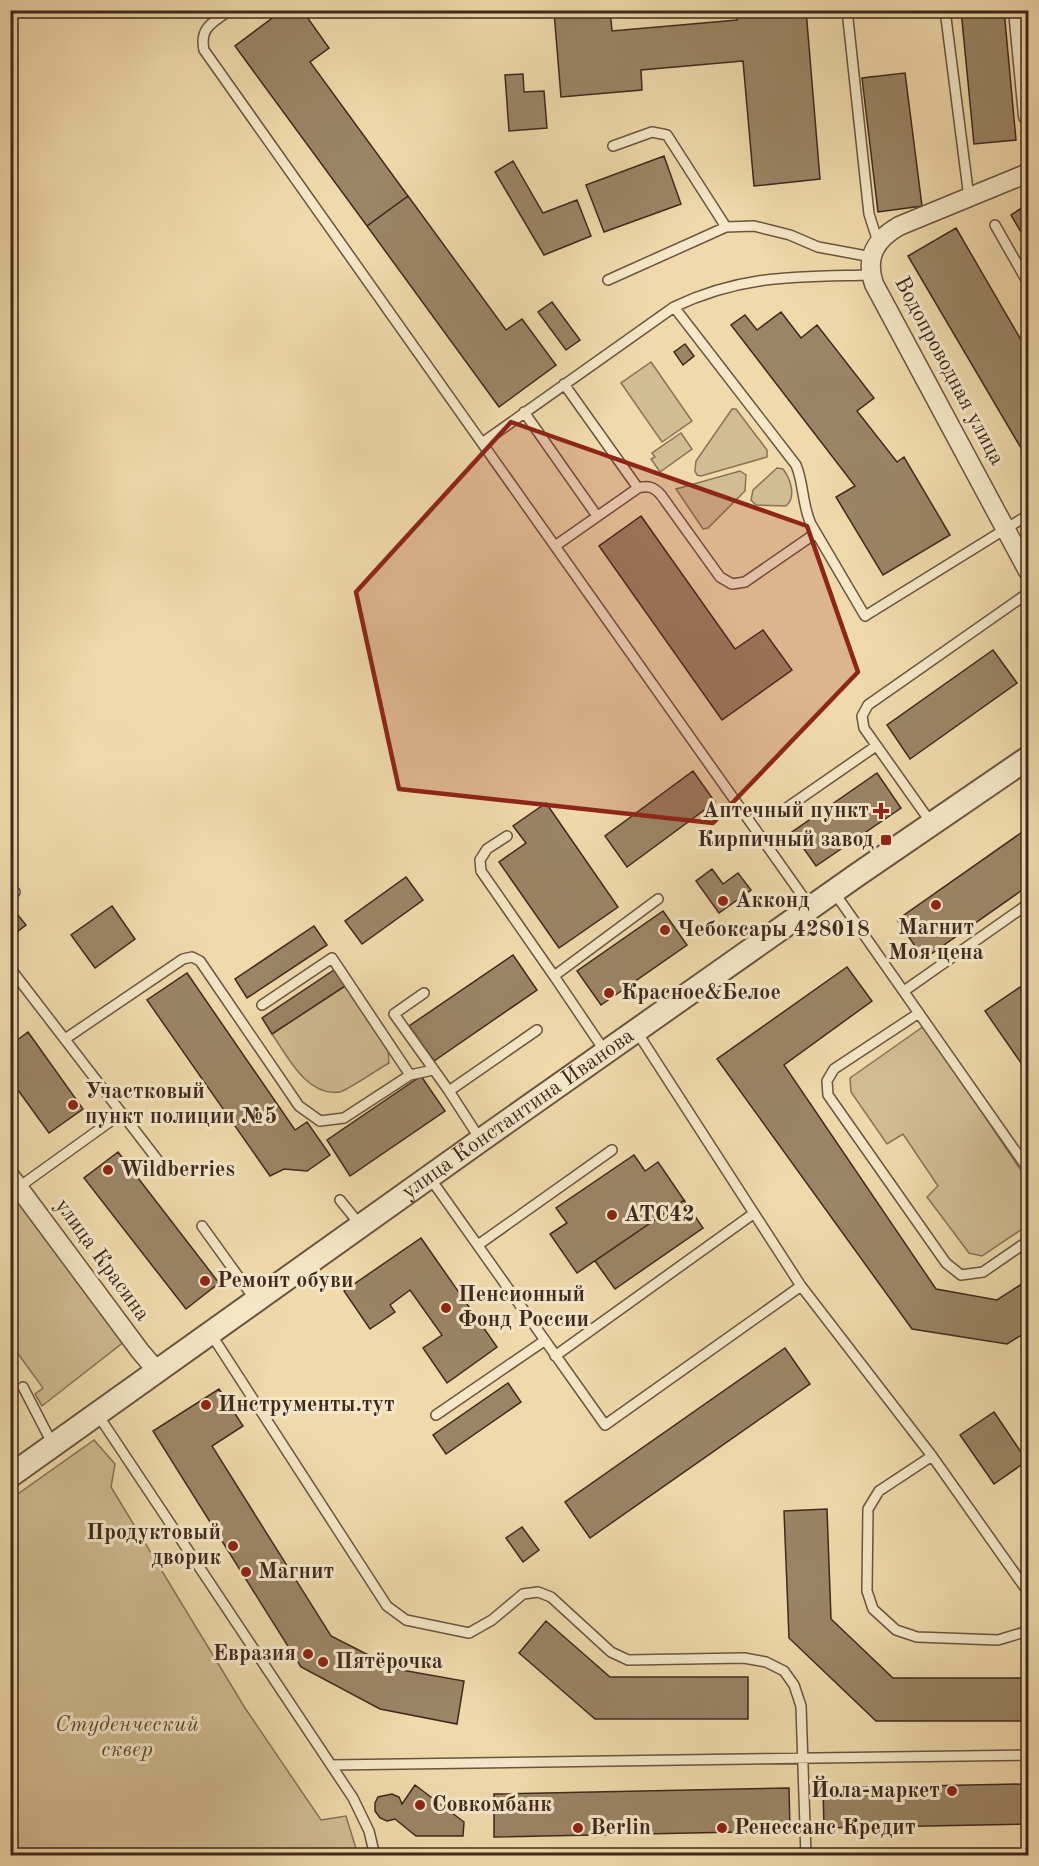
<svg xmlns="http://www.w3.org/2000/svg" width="1039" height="1866" font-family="'Old Standard TT',serif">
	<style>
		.green { fill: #d2bc93; stroke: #887258; stroke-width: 1.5 }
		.building { fill: #9b8567; stroke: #3f281e; stroke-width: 1.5 }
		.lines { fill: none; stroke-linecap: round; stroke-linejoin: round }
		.service-casing { stroke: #6b5441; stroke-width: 12 }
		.minor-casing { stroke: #6b5441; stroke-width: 21 }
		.tertiary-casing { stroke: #6b5441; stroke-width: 26 }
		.service { stroke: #f5e7c8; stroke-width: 9 }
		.minor { stroke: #f5e7c8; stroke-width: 18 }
		.tertiary { stroke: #f5e7c8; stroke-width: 22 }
		.marked { fill: #8f2418; fill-opacity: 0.2; stroke: #8f2418; stroke-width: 4.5; stroke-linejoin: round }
		.poi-dot { fill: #8f2418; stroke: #f5e7c8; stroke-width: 2 }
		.labels { text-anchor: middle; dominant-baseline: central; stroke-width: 6; stroke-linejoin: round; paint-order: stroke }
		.street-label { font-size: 22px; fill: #3f281e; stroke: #f5e7c8 }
		.poi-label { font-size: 22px; font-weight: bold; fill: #3f281e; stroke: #f5e7c8; text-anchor: start }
		.park-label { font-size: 22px; font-style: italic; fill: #5c4635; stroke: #f5e7c8 }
	</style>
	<rect width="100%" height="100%" fill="#f0daab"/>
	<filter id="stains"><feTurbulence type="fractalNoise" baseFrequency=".00333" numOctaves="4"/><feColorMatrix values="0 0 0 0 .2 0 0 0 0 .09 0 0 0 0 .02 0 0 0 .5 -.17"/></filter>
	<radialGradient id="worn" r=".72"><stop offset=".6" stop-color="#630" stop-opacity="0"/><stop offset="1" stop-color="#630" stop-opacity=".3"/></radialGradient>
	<path class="green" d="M651 362 692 421 662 442 621 383Z
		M732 409H736L767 450V457L701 476 697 475 695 471 696 461Z
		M681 433 692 449 660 472 651 459 655 457 652 453Z
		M777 468 783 469C790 478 797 497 786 506L756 505 751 500 753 490Z
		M740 471 746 475 745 491 708 528 703 529 676 489Z
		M345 986 388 1047 389 1063C380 1068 348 1090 340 1092 307 1097 288 1057 272 1034Z
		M924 1026 1028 1181V1225L982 1256 969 1253 927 1197 938 1186 903 1134 887 1144 851 1092 850 1078Z
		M10 1190 125 1341 42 1406 35 1394 43 1388 11 1344Z
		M94 1440 115 1464 111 1487 245 1708 321 1820 346 1816 358 1855H11V1499Z"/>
	<path class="building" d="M283 10H302L329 48 310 62 408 196 367 226 235 46Z
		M575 10H610L612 31 737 20 736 10H806L820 179 754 186 743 61 641 70 642 90 561 97 554 12Z
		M961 10H1004L1016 140 974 144Z
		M905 73 922 206 878 212 862 78Z
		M523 74 524 92 544 91 547 128 509 131 505 75Z
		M664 156 681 204 604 232 586 185Z
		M513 161 543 213 577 200 591 236 544 255 495 172Z
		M408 196 506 330 522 319 556 365 499 407 367 226Z
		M1028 204V244L1011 215Z
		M956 228 1028 352V460L908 256Z
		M552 302 580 340 566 350 538 312Z
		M781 312 801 338 817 325 874 398 857 411 897 462 904 457 950 535 883 575 836 497 855 486 731 325 745 315 757 330Z
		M685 344 694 356 683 365 674 352Z
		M641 516 735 649 763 630 792 670 722 720 599 546Z
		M993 650 1017 683 910 759 887 725Z
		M693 771 715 802 627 867 605 836Z
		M877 773 901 808 816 866 792 832Z
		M546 803 618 907 559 948 499 862 526 843 513 826Z
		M1028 828V886L924 959 897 920Z
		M712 869 723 884 738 873 751 890 719 913 696 881Z
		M406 877 423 900 362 944 345 921Z
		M112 906 135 939 95 968 71 935Z
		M13 909 26 925 10 937V911Z
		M663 911 687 945 601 1005 577 971Z
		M314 926 327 945 247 998 235 979Z
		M513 955 537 990 434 1061 409 1026Z
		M847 967 872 1001 784 1065 936 1289 997 1300 1028 1280V1331L1007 1344 912 1329 717 1059Z
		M334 970 345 986 272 1034 262 1018Z
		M187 973 295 1130 307 1122 330 1155 307 1171 284 1169 270 1176 147 1000Z
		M1020 987 1028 1000V1073L985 1011Z
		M28 1032 83 1109 49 1133 10 1079V1042L12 1044Z
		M421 1076 445 1111 350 1176 327 1140Z
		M118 1152 219 1283 186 1309 84 1178Z
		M634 1155 645 1171 658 1162 684 1200 577 1273 550 1234 567 1223 556 1208Z
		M684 1200 703 1228 615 1289 595 1261Z
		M421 1238 497 1347 447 1383 423 1348 442 1335 410 1290 390 1305 395 1312 370 1329 344 1291Z
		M785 1348 810 1384 590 1538 565 1502Z
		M508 1383 521 1402 446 1454 433 1435Z
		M219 1389 243 1426 212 1446 331 1636 396 1669 464 1681 457 1724 380 1709 301 1667 153 1431Z
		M994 1412 1027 1461 994 1484 960 1435Z
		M827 1509 831 1619 893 1678H1028V1721H876L789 1638 784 1511Z
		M522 1527 539 1550 523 1562 506 1538Z
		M546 1621 610 1677H748V1719H595L519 1653Z
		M1024 1784H1028V1824L824 1828 823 1788Z
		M415 1785 464 1822 463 1836H416L395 1819 387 1821 380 1818 375 1811V1803L378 1797 392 1794 399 1797 402 1804Z
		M789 1788 790 1831 494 1837V1794Z"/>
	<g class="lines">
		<g class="service-casing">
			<path id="service" d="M230 10C214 22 199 27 204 50L811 908
				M847 10 869 214 878 242
				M945 10 969 198
				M613 146 652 132 667 135 726 227
				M995 225 1028 283
				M608 280 726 227 754 226 790 235 818 247 872 257
				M674 307 796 465C804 484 802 505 811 524L865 616 1028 515
				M564 384 638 488
				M524 412 597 516
				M482 443 674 307C743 274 798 277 871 275
				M555 546 638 488C648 485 654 487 661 495L720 577 732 584 745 582 816 533
				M788 807 876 746
				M932 824 864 728 862 716 868 705 1028 593
				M507 836 487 849 480 860 481 871 554 976
				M834 892 1028 1169
				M10 895 15 892
				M10 968 163 1167
				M904 991 1028 904
				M424 993 394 1014 449 1091 537 1030
				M262 1005 332 958 410 1075
				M919 1013 834 1069 827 1081 828 1095 946 1263 961 1275 983 1272 1028 1241
				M637 1032 801 1286 932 1456 1028 1592
				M65 1039 183 959 192 957 200 961 299 1106 320 1121 344 1118 410 1075 433 1070
				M606 1053 554 976 658 899
				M449 1091 480 1139
				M430 1178 605 1425 801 1286
				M19 1187 122 1113
				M340 1200 361 1226
				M202 1226 256 1301
				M478 1245 612 1150
				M211 1334 387 1606 406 1620 469 1633 492 1620 523 1594 538 1592 551 1597 611 1652 628 1660 744 1658 766 1662 784 1671 794 1685 801 1706 806 1856
				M555 1356 753 1214
				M23 1387 53 1445
				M98 1415 353 1798 369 1831 375 1856
				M436 1415 544 1341
				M932 1456 879 1491 868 1509 867 1591 873 1609 896 1630 917 1637 998 1640 1028 1631
				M331 1765 1028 1755"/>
		</g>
		<g class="minor-casing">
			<path id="minor" d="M1018 10 1028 116
				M1028 173 899 226C875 240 865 257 874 284L1028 571
				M10 1176 140 1351 157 1371"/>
		</g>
		<g class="tertiary-casing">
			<g id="tertiary">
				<path id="s1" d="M10 1476 481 1140 857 875 1028 758"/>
			</g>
		</g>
		<use href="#service" class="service"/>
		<use href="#minor" class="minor"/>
		<use href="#tertiary" class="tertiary"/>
	</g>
	<path class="marked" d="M511 422 807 526 858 672 713 823 399 789 356 592Z"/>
	<g class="poi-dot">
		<path d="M878 802h6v6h6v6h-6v6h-6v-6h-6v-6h6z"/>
		<rect x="880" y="834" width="12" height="12" rx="3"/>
		<circle cx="723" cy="901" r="6"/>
		<circle cx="936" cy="905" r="6"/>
		<circle cx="665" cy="930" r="6"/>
		<circle cx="609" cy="993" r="6"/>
		<circle cx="73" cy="1105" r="6"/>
		<circle cx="108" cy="1170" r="6"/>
		<circle cx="612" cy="1215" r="6"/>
		<circle cx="205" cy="1281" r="6"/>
		<circle cx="446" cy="1308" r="6"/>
		<circle cx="206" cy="1405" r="6"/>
		<circle cx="233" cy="1546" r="6"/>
		<circle cx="246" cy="1572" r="6"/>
		<circle cx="308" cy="1654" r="6"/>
		<circle cx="323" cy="1662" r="6"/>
		<circle cx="952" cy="1791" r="6"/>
		<circle cx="420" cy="1805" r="6"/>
		<circle cx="578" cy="1828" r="6"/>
		<circle cx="722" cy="1828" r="6"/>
	</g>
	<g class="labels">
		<g class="street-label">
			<text transform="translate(949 371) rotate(62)">Водопроводная улица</text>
			<text stroke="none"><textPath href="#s1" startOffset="624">улица Константина Иванова</textPath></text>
			<text transform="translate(102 1260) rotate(54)">улица Красина</text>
		</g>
		<g class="poi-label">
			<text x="869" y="811" text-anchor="end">Аптечный пункт</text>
			<text x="874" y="840" text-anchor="end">Кирпичный завод</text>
			<text x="735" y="901">Акконд</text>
			<text x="936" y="928" text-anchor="middle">Магнит<tspan x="936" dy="25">Моя цена</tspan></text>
			<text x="677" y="930">Чебоксары 428018</text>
			<text x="621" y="993">Красное&amp;Белое</text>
			<text x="85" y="1092">Участковый<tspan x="85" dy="25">пункт полиции №5</tspan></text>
			<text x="120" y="1170">Wildberries</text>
			<text x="624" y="1215">АТС42</text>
			<text x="217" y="1281">Ремонт обуви</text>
			<text x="458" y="1295">Пенсионный<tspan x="458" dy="25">Фонд России</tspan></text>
			<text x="218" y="1405">Инструменты.тут</text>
			<text x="221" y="1533" text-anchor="end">Продуктовый<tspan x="221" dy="25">дворик</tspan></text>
			<text x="258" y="1572">Магнит</text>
			<text x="296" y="1654" text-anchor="end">Евразия</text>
			<text x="335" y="1662">Пятёрочка</text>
			<text x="940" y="1791" text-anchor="end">Йола-маркет</text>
			<text x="432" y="1805">Совкомбанк</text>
			<text x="590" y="1828">Berlin</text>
			<text x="734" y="1828">Ренессанс Кредит</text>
		</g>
		<g class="park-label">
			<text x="127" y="1725">Студенческий<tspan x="127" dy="25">сквер</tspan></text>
		</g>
	</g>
	<rect width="1039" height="1866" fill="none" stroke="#f0daab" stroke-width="36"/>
	<rect x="12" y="12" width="1015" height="1842" fill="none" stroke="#3f281e" stroke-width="3"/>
	<rect x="18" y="18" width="1003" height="1830" fill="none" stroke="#3f281e" stroke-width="1.5"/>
	<rect width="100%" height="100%" filter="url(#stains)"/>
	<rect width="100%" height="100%" fill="url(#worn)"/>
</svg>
